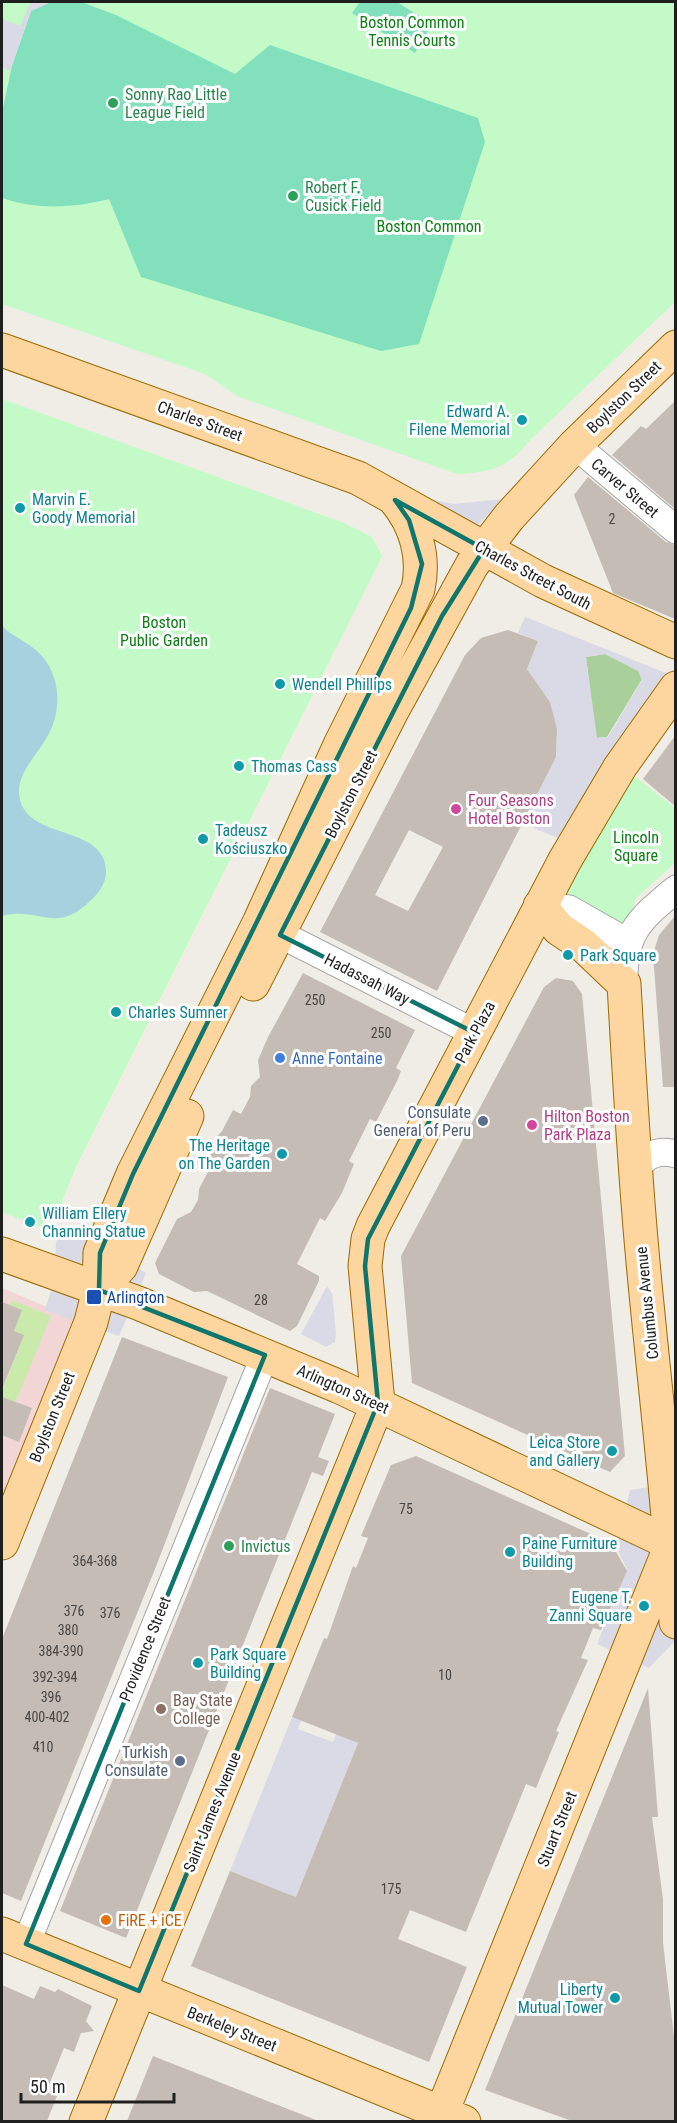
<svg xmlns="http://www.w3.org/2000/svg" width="677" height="2123" font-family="'Roboto Condensed',sans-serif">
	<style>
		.commercial { fill: #f1d6d5 }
		.grass { fill: #caeaab }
		.forest { fill: #a9d09a }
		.park { fill: #c3fac8 }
		.pitch { fill: #83e0bd }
		.plaza { fill: #dadae6; fill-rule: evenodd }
		.water { fill: #a6d1de }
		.building { fill: #c5bcb5; fill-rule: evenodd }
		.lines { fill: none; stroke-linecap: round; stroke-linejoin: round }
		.minor-casing { stroke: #a6a6a6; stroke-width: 29 }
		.major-casing { stroke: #9b6900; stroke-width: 35 }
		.minor { stroke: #fff; stroke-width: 27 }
		.major { stroke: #fdd59e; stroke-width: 33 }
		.marked { fill: none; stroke: #0f766e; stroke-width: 4.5; stroke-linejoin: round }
		.leisure-dot { fill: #2e9e5b; stroke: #fff; stroke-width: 2 }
		.culture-dot { fill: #0f9aa8; stroke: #fff; stroke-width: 2 }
		.hotel-dot { fill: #d1479c; stroke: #fff; stroke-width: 2 }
		.shop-dot { fill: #3f7fe0; stroke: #fff; stroke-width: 2 }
		.service-dot { fill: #5c6f8a; stroke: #fff; stroke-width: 2 }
		.transit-dot { fill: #1a4fb4; stroke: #fff; stroke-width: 2 }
		.education-dot { fill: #8d6e63; stroke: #fff; stroke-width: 2 }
		.food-dot { fill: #e8710a; stroke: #fff; stroke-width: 2 }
		.labels { text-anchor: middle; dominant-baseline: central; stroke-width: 6; stroke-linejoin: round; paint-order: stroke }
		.number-label { font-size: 14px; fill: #484644 }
		.park-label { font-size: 16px; fill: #0b8015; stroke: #fff }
		.leisure-label { font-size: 16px; fill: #27864d; stroke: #fff; text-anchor: start }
		.street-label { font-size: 16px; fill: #1f1f1f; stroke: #fff }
		.culture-label { font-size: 16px; fill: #0d838f; stroke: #fff; text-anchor: start }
		.hotel-label { font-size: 16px; fill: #b23c85; stroke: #fff; text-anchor: start }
		.shop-label { font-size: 16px; fill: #366cbe; stroke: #fff; text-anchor: start }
		.service-label { font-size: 16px; fill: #4e5e75; stroke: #fff; text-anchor: end }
		.transit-label { font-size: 16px; fill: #164399; stroke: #fff; text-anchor: start }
		.education-label { font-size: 16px; fill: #785e54; stroke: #fff; text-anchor: start }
		.food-label { font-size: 16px; fill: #c56008; stroke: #fff; text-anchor: start }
	</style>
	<rect width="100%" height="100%" fill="#f0ede6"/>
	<path class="commercial" d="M2 1288 59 1312 91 1322 2 1543Z"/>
	<path class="grass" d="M12 1300 51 1316 2 1435V1418L7 1405 2 1402V1392L24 1335 14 1331 22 1310 10 1305Z"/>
	<path class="forest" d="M605 654 639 671 642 679 607 737 596 738 586 657Z"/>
	<path class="park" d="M2 2H675V302L530 440C508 468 492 472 457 474L237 396 205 374 2 304Z
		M2 399 344 523 372 537 382 556 75 1169 50 1231 2 1212Z
		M632 774 675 808V863L635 899C632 910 633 919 620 923L570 898 565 892Z"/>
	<path class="pitch" d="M51 2H81L116 15 235 74 270 45 478 118 485 142 419 344 381 351 141 277 109 199C74 208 37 210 2 198V112L12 66 31 11Z
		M360 2H397L432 24 415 53 352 13Z"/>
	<path class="plaza" d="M31 2H51L31 11 10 71 2 67 3 19 20 26Z
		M414 496 454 504 503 499 474 529Z
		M525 617 666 673 560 839 522 823 556 757 557 740 550 702 527 669 538 641 518 633ZM605 654 638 671 642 680 608 737 597 738 586 657Z
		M69 1226 146 1273 119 1336 45 1310 54 1281 56 1242Z
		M327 1286 332 1293 336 1333 335 1342 326 1347 301 1334Z
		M675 1483V1641L649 1668 597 1644 627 1570 617 1548 630 1490Z
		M292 1717 301 1720 298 1729 333 1742 336 1734 358 1743 296 1897 230 1871Z"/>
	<path class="water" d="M2 626C14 638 31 643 42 656 61 678 62 712 47 737 37 755 18 772 19 793 22 843 108 822 106 873 105 884 99 893 91 900 55 936 40 906 2 916Z"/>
	<path class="building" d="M675 401V509L612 455 641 426 646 429Z
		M588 477 666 542 675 545V619L613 593 574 495Z
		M508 630 538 641 527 669 550 702 557 729 556 757 437 991 320 932 465 655 481 638ZM409 830 443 847 408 911 375 895Z
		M675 736V806L643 779Z
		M675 916V1087H663L653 954 659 935Z
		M303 973 415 1030 396 1068 401 1071 398 1079 376 1122 370 1119 349 1161 354 1164 342 1193 325 1221 320 1218 297 1264 319 1276V1281L297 1326 290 1331 207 1291 194 1292 159 1274 155 1263 177 1219 191 1212 198 1200 199 1189 209 1170 204 1167 213 1149 215 1139 222 1131 233 1110 241 1114 250 1097 251 1086 260 1077 258 1060 268 1037Z
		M556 978 573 981 582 994 625 1456 610 1472 412 1383 401 1256 544 987Z
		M2 1302 22 1310 14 1331 24 1335 2 1389Z
		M122 1337 228 1377 157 1564 21 1901 2 1893V1639Z
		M270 1388 335 1414 318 1457 329 1461 323 1476 312 1472 126 1938 60 1911Z
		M2 1397 32 1408 19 1442 2 1435Z
		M416 1456 611 1543 627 1571 601 1630 593 1628 581 1658 588 1660 556 1731 559 1732 536 1788 526 1784 466 1932 410 1910 398 1939 467 1967 429 2062 191 1966 230 1871 296 1897 358 1743 292 1717 324 1638 327 1639 353 1566 356 1568 368 1538 361 1536 391 1465Z
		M648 1688 658 1817H652L663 1899V1943L675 2045V2121H572L485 2090Z
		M2 1985 34 1999 40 1986 55 1992 58 1989 92 2006 86 2021 94 2031 81 2033 74 2052 64 2048 46 2092 57 2096 47 2121H2Z
		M153 2056 316 2120 315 2121H127Z"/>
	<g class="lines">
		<g class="minor-casing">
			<path id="minor" d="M575 445 676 530
				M540 906 569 909 627 942
				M262 925 475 1033
				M624 984C623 932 639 920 676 889
				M635 1169C646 1155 658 1149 676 1154
				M26 1944 265 1355"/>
		</g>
		<g class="major-casing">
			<path id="major" d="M2 350 358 478 543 581 676 642
				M540 906 559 929 583 945 624 984C629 1073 634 1162 642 1251 653 1375 669 1498 676 1622
				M253 984 392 711 472 565 509 517 575 445 676 347
				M2 1254 138 1303 340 1387 676 1546
				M99 1290 121 1266 187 1116
				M2 1543 91 1322 99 1290 100 1253 133 1174 259 923 340 745 418 589C425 557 416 525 395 500
				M2 1934 464 2122
				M86 2122 378 1403 365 1266 368 1239 373 1226 565 860 620 767 676 688
				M438 2122 667 1555"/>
		</g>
		<use href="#minor" class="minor"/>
		<use href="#major" class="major"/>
	</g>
	<path class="marked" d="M395 500 484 549 442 616 280 935 475 1033 368 1239 365 1266 378 1403 139 1991 26 1944 265 1355 99 1290 100 1253 133 1174 411 608 422 564 409 520Z"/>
	<g class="leisure-dot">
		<circle cx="113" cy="103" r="6"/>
		<circle cx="293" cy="196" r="6"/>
		<circle cx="229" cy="1546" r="6"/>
	</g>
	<g class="culture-dot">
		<circle cx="522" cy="420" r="6"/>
		<circle cx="20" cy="508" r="6"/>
		<circle cx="280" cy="684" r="6"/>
		<circle cx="239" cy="766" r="6"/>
		<circle cx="203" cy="839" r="6"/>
		<circle cx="568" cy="955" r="6"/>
		<circle cx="116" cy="1012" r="6"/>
		<circle cx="282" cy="1154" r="6"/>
		<circle cx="30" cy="1222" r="6"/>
		<circle cx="612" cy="1451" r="6"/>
		<circle cx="510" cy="1552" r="6"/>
		<circle cx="644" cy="1606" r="6"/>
		<circle cx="198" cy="1663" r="6"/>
		<circle cx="615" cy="1998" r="6"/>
	</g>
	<g class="hotel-dot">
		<circle cx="456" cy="809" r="6"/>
		<circle cx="532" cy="1125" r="6"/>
	</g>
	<circle class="shop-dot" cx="280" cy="1058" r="6"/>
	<g class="service-dot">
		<circle cx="483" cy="1121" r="6"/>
		<circle cx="180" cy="1761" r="6"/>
	</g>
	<rect class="transit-dot" x="86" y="1289" width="16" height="16" rx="3"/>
	<circle class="education-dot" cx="161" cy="1709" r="6"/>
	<circle class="food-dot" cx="106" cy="1920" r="6"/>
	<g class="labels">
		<g class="number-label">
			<text x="612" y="519">2</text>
			<text x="315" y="1000">250</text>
			<text x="381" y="1033">250</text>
			<text x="261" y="1300">28</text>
			<text x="406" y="1509">75</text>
			<text x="95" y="1561">364-368</text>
			<text x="74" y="1611">376</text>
			<text x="110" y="1613">376</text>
			<text x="68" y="1630">380</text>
			<text x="61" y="1651">384-390</text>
			<text x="445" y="1675">10</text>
			<text x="55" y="1677">392-394</text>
			<text x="51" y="1697">396</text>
			<text x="47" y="1717">400-402</text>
			<text x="43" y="1747">410</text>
			<text x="391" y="1889">175</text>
		</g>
		<g class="park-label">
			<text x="412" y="22">Boston Common<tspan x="412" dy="18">Tennis Courts</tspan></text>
			<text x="429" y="226">Boston Common</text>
			<text x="164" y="622">Boston<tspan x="164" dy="18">Public Garden</tspan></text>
			<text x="636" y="837">Lincoln<tspan x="636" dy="18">Square</tspan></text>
		</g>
		<g class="leisure-label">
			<text x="125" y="94">Sonny Rao Little<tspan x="125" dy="18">League Field</tspan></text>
			<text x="305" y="187">Robert F.<tspan x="305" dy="18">Cusick Field</tspan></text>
			<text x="241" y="1546">Invictus</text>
		</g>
		<g class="street-label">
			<text transform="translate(624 397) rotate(-44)">Boylston Street</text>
			<text transform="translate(200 421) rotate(20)">Charles Street</text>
			<text transform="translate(625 488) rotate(40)">Carver Street</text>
			<text transform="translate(533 575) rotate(28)">Charles Street South</text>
			<text transform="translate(351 794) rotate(-63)">Boylston Street</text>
			<text transform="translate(367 979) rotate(27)">Hadassah Way</text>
			<text transform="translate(475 1032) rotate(-62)">Park Plaza</text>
			<text transform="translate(647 1303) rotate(-96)">Columbus Avenue</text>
			<text transform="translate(343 1389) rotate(24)">Arlington Street</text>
			<text transform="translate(52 1417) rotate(-68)">Boylston Street</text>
			<text transform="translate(145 1649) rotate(-68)">Providence Street</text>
			<text transform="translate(212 1812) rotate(-68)">Saint James Avenue</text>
			<text transform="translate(557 1829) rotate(-68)">Stuart Street</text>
			<text transform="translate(232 2029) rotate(22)">Berkeley Street</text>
		</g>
		<g class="culture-label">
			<text x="510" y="411" text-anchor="end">Edward A.<tspan x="510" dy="18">Filene Memorial</tspan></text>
			<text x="32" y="499">Marvin E.<tspan x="32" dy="18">Goody Memorial</tspan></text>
			<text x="292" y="684">Wendell Phillips</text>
			<text x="251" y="766">Thomas Cass</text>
			<text x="215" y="830">Tadeusz<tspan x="215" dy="18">Kościuszko</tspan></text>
			<text x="580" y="955">Park Square</text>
			<text x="128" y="1012">Charles Sumner</text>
			<text x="270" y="1145" text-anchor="end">The Heritage<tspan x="270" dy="18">on The Garden</tspan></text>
			<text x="42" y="1213">William Ellery<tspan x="42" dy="18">Channing Statue</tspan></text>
			<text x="600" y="1442" text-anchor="end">Leica Store<tspan x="600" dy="18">and Gallery</tspan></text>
			<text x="522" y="1543">Paine Furniture<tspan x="522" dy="18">Building</tspan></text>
			<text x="632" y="1597" text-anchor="end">Eugene T.<tspan x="632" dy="18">Zanni Square</tspan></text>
			<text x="210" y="1654">Park Square<tspan x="210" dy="18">Building</tspan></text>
			<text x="603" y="1989" text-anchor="end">Liberty<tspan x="603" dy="18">Mutual Tower</tspan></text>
		</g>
		<g class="hotel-label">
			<text x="468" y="800">Four Seasons<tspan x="468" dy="18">Hotel Boston</tspan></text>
			<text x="544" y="1116">Hilton Boston<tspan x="544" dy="18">Park Plaza</tspan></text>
		</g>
		<g class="shop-label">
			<text x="292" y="1058">Anne Fontaine</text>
		</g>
		<g class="service-label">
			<text x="471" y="1112">Consulate<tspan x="471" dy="18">General of Peru</tspan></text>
			<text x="168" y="1752">Turkish<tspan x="168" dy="18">Consulate</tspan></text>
		</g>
		<g class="transit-label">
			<text x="107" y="1297">Arlington</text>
		</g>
		<g class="education-label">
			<text x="173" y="1700">Bay State<tspan x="173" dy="18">College</tspan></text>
		</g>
		<g class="food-label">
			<text x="118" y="1920">FiRE + iCE</text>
		</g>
	</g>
	<rect width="677" height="2123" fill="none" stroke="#1f1f1f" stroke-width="6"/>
	<path d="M21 2093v9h153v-9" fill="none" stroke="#1f1f1f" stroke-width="3"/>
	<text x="30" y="2093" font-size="18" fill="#1f1f1f" stroke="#ffffff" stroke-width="4.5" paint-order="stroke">50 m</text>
</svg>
